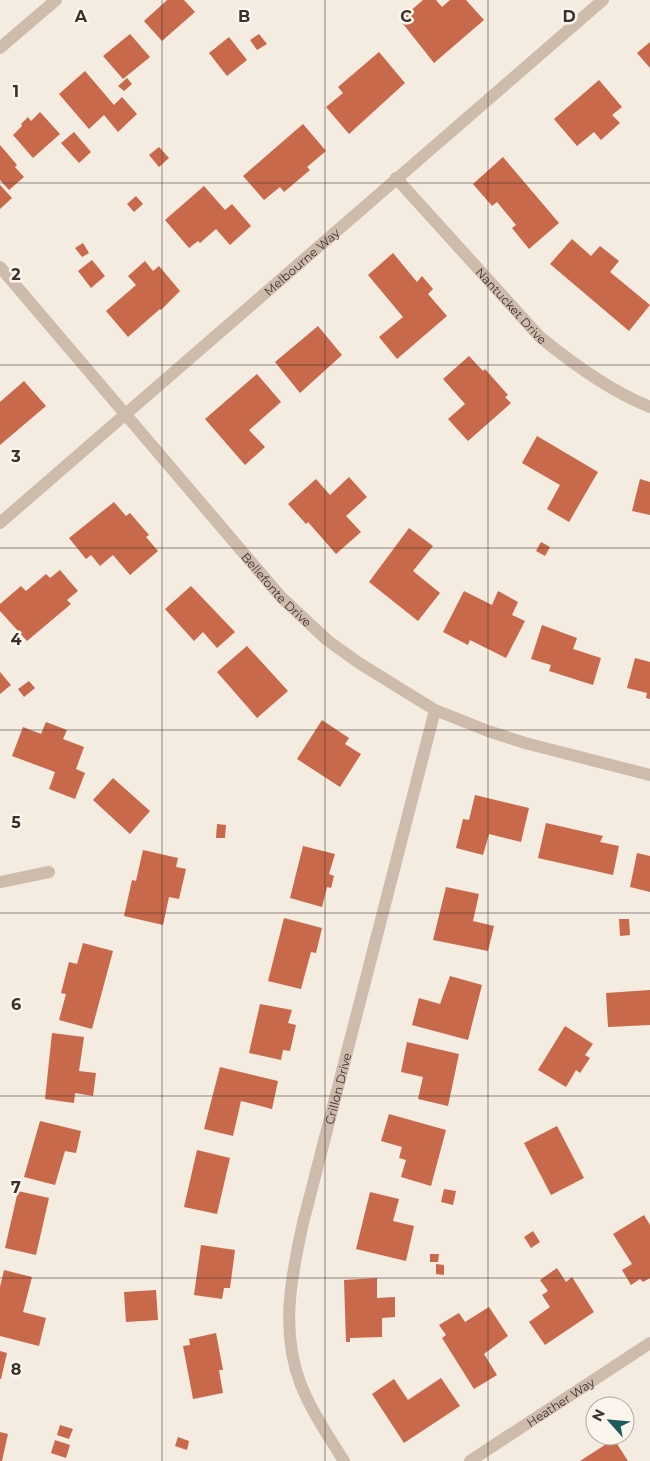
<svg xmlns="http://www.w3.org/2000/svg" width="650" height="1461" font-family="Montserrat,sans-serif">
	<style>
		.building { fill: #c8694b }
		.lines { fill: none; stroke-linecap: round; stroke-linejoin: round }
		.minor { stroke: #cdbbac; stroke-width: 12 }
		.grid { fill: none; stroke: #3b302b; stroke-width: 1; stroke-opacity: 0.55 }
		.labels { text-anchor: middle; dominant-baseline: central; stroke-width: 5; stroke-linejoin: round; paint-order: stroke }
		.street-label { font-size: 12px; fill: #3b302b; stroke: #fbf5ee }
		.grid-label { font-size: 16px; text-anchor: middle; font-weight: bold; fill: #3b302b; stroke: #fbf5ee; stroke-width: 5; stroke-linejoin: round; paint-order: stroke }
	</style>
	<rect width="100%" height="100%" fill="#f4ebe1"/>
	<path class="building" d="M167 0H184L195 12 162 41 144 21Z
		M423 0H436L442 7 450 0H466L484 20 434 63 400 20Z
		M130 34 150 57 123 79 103 56Z
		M259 34 267 44 257 50 250 40Z
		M229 37 247 60 227 76 209 53Z
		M650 42V68L637 53Z
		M379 52 405 83 349 134 326 107 343 93 338 87Z
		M85 71 114 105 122 97 137 114 118 132 104 115 89 129 59 94Z
		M127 78 132 84 124 91 118 86Z
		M599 80 622 107 612 115 620 123 601 140 594 132 577 146 554 119Z
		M40 112 60 134 33 158 13 135 22 126 21 124 28 117 31 121Z
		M303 124 326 151 307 167 310 170 284 192 280 187 264 200 243 176Z
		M74 132 91 152 79 163 61 143Z
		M0 145 17 165 15 167 24 177 9 190 0 180Z
		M159 147 169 158 159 167 149 155Z
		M503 157 559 223 529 249 512 228 516 225 497 202 492 206 473 184Z
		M0 185 12 198 0 209Z
		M204 186 225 210 232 204 251 226 230 245 216 229 200 243 198 241 189 248 165 220Z
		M136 196 143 204 134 212 127 204Z
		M572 239 591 256 600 246 619 261 610 272 650 305 629 331 550 264Z
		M83 243 89 253 82 257 75 248Z
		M393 253 417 282 422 276 433 289 428 294 447 316 397 359 379 337 403 317 368 275Z
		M92 260 105 276 91 288 78 271Z
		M145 261 153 271 159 266 180 291 161 310 160 309 128 337 106 311 136 285 128 276Z
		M318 326 342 355 300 393 275 362Z
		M469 356 483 371 485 369 508 395 505 397 511 403 468 441 448 419 465 404 443 379Z
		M257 374 281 402 249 430 265 447 245 465 205 419Z
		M24 381 46 406 0 445V402Z
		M537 436 598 472 569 522 547 509 560 485 522 463Z
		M349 477 367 497 346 516 361 532 336 554 308 522 306 524 288 504 316 479 330 495Z
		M640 479 650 482V515L632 511Z
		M114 502 126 516 130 513 149 535 146 537 158 551 130 575 113 555 100 566 91 555 86 559 69 538Z
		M409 528 433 546 413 571 440 593 418 621 369 582Z
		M541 542 550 547 545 556 536 551Z
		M60 570 78 591 67 600 71 604 27 641 0 611V604L21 586 26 591 46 574 50 578Z
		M191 586 235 632 217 648 203 632 194 641 165 609Z
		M464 591 492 605 498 591 518 602 512 615 525 621 506 658 470 640 468 645 443 632Z
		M542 625 577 638 573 649 601 658 593 685 549 671 551 665 531 659Z
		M247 646 288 691 257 718 217 672Z
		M635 658 650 662V699L646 698 647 693 627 688Z
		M0 672 11 685 0 694Z
		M29 681 35 688 24 697 18 689Z
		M322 720 349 738 345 744 361 754 340 787 297 759Z
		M46 722 67 730 63 739 84 747 76 769 85 773 75 799 49 789 55 772 12 756 23 727 41 734Z
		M113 778 150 811 130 834 93 800Z
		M475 795 529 808 521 842 489 834 483 855 456 848 463 819 469 820Z
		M546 823 603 836 600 842 619 846 613 875 538 858Z
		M217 824 226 825 225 838H216Z
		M303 846 335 854 329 874 334 876 331 888 327 887 322 907 290 898Z
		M143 850 178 858 176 867 186 869 179 899 169 897 163 925 124 916 132 880 136 881Z
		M637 853 650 856V892L630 887Z
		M446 887 479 894 473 921 494 926 488 951 433 940Z
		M284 918 322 928 316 953 311 952 301 989 268 981Z
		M619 919H629L630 935 620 936Z
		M83 943 113 951 92 1029 59 1020 66 994 61 993 69 962 77 964Z
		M450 976 482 985 468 1040 412 1025 419 998 440 1004Z
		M650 990V1025L608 1027 606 993Z
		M260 1004 292 1010 288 1023 296 1025 290 1051 283 1050 281 1060 249 1053Z
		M565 1026 593 1044 585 1055 590 1058 580 1073 576 1070 566 1087 538 1070Z
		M52 1033 84 1037 79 1071 96 1073 93 1096 75 1093 74 1103 45 1099Z
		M407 1042 459 1054 448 1106 418 1099 423 1077 401 1072Z
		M220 1067 278 1081 272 1109 241 1101 233 1136 204 1129Z
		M389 1114 446 1130 431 1186 401 1177 406 1160 399 1158 402 1147 381 1141Z
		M40 1121 81 1131 76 1153 65 1151 55 1185 24 1177Z
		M557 1126 584 1178 551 1195 524 1143Z
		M197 1150 230 1158 217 1214 184 1207Z
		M444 1189 456 1191 453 1205 441 1202Z
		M18 1191 49 1198 36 1255 5 1248Z
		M370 1192 399 1199 393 1221 414 1226 406 1261 356 1249Z
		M644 1215 650 1225V1278L643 1282 640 1279 631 1285 622 1270 632 1264 613 1234Z
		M533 1231 540 1242 531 1248 524 1237Z
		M201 1245 235 1250 230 1288H224L222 1299 194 1295Z
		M430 1254H439L438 1262H430Z
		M436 1264 444 1265V1275L436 1274Z
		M557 1268 566 1282 572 1277 594 1312 545 1345 529 1322 550 1307 542 1295 548 1291 540 1280Z
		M4 1270 32 1277 23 1312 46 1318 39 1346 0 1336V1287Z
		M377 1278V1298L395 1297V1317L382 1318V1337L350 1338V1342H346L344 1280Z
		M156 1290 158 1320 126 1322 124 1292Z
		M489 1307 508 1336 484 1354 497 1375 474 1389 442 1338 446 1335 439 1325 459 1313 465 1322Z
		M216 1333 223 1370H219L223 1393 193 1399 183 1346 190 1345 189 1339Z
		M0 1351 7 1353 1 1379H0Z
		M441 1378 460 1406 404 1443 372 1394 394 1379 408 1400Z
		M60 1425 73 1429 69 1439 57 1435Z
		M0 1432 8 1434 2 1461H0Z
		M178 1437 189 1441 187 1450 175 1446Z
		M614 1439 628 1461H580Z
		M55 1440 70 1445 66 1458 51 1453Z"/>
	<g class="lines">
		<g class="minor">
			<path d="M0 48 56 0"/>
			<path id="s1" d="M396 178 540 337C573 364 610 391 650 407"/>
			<path id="s2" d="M0 267 281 597 327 640 359 663 435 710 488 731 525 743 650 775"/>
			<path id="s3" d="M0 523 603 0"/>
			<path d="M0 882 49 872"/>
			<path id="s4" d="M344 1461C328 1436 312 1412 301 1385 280 1332 291 1277 303 1223L435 710"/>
			<path id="s5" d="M470 1461 650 1343"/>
		</g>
	</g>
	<path class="grid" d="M162 0V1461M325 0V1461M488 0V1461M0 183H650M0 365H650M0 548H650M0 730H650M0 913H650M0 1096H650M0 1278H650"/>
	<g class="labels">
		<g class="street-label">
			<text stroke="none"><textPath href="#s3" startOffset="399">Melbourne Way</textPath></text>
			<text stroke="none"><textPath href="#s1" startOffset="172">Nantucket Drive</textPath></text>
			<text stroke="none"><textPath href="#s2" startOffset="425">Bellefonte Drive</textPath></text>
			<text stroke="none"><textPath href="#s4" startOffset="391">Crillon Drive</textPath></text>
			<text stroke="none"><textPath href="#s5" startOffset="108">Heather Way</textPath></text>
		</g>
	</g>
	<g class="grid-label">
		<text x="81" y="22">A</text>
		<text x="244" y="22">B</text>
		<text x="406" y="22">C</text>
		<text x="569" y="22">D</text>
		<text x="16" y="97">1</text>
		<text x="16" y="280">2</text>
		<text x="16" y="462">3</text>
		<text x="16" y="645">4</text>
		<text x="16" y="828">5</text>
		<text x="16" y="1010">6</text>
		<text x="16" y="1193">7</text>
		<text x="16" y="1375">8</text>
	</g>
	<g transform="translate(610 1421) rotate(297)"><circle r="24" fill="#fbf5ee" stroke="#aea6a0"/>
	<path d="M0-4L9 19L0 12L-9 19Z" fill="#1f5a5e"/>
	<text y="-8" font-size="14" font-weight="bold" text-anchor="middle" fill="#3b302b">N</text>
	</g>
</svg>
